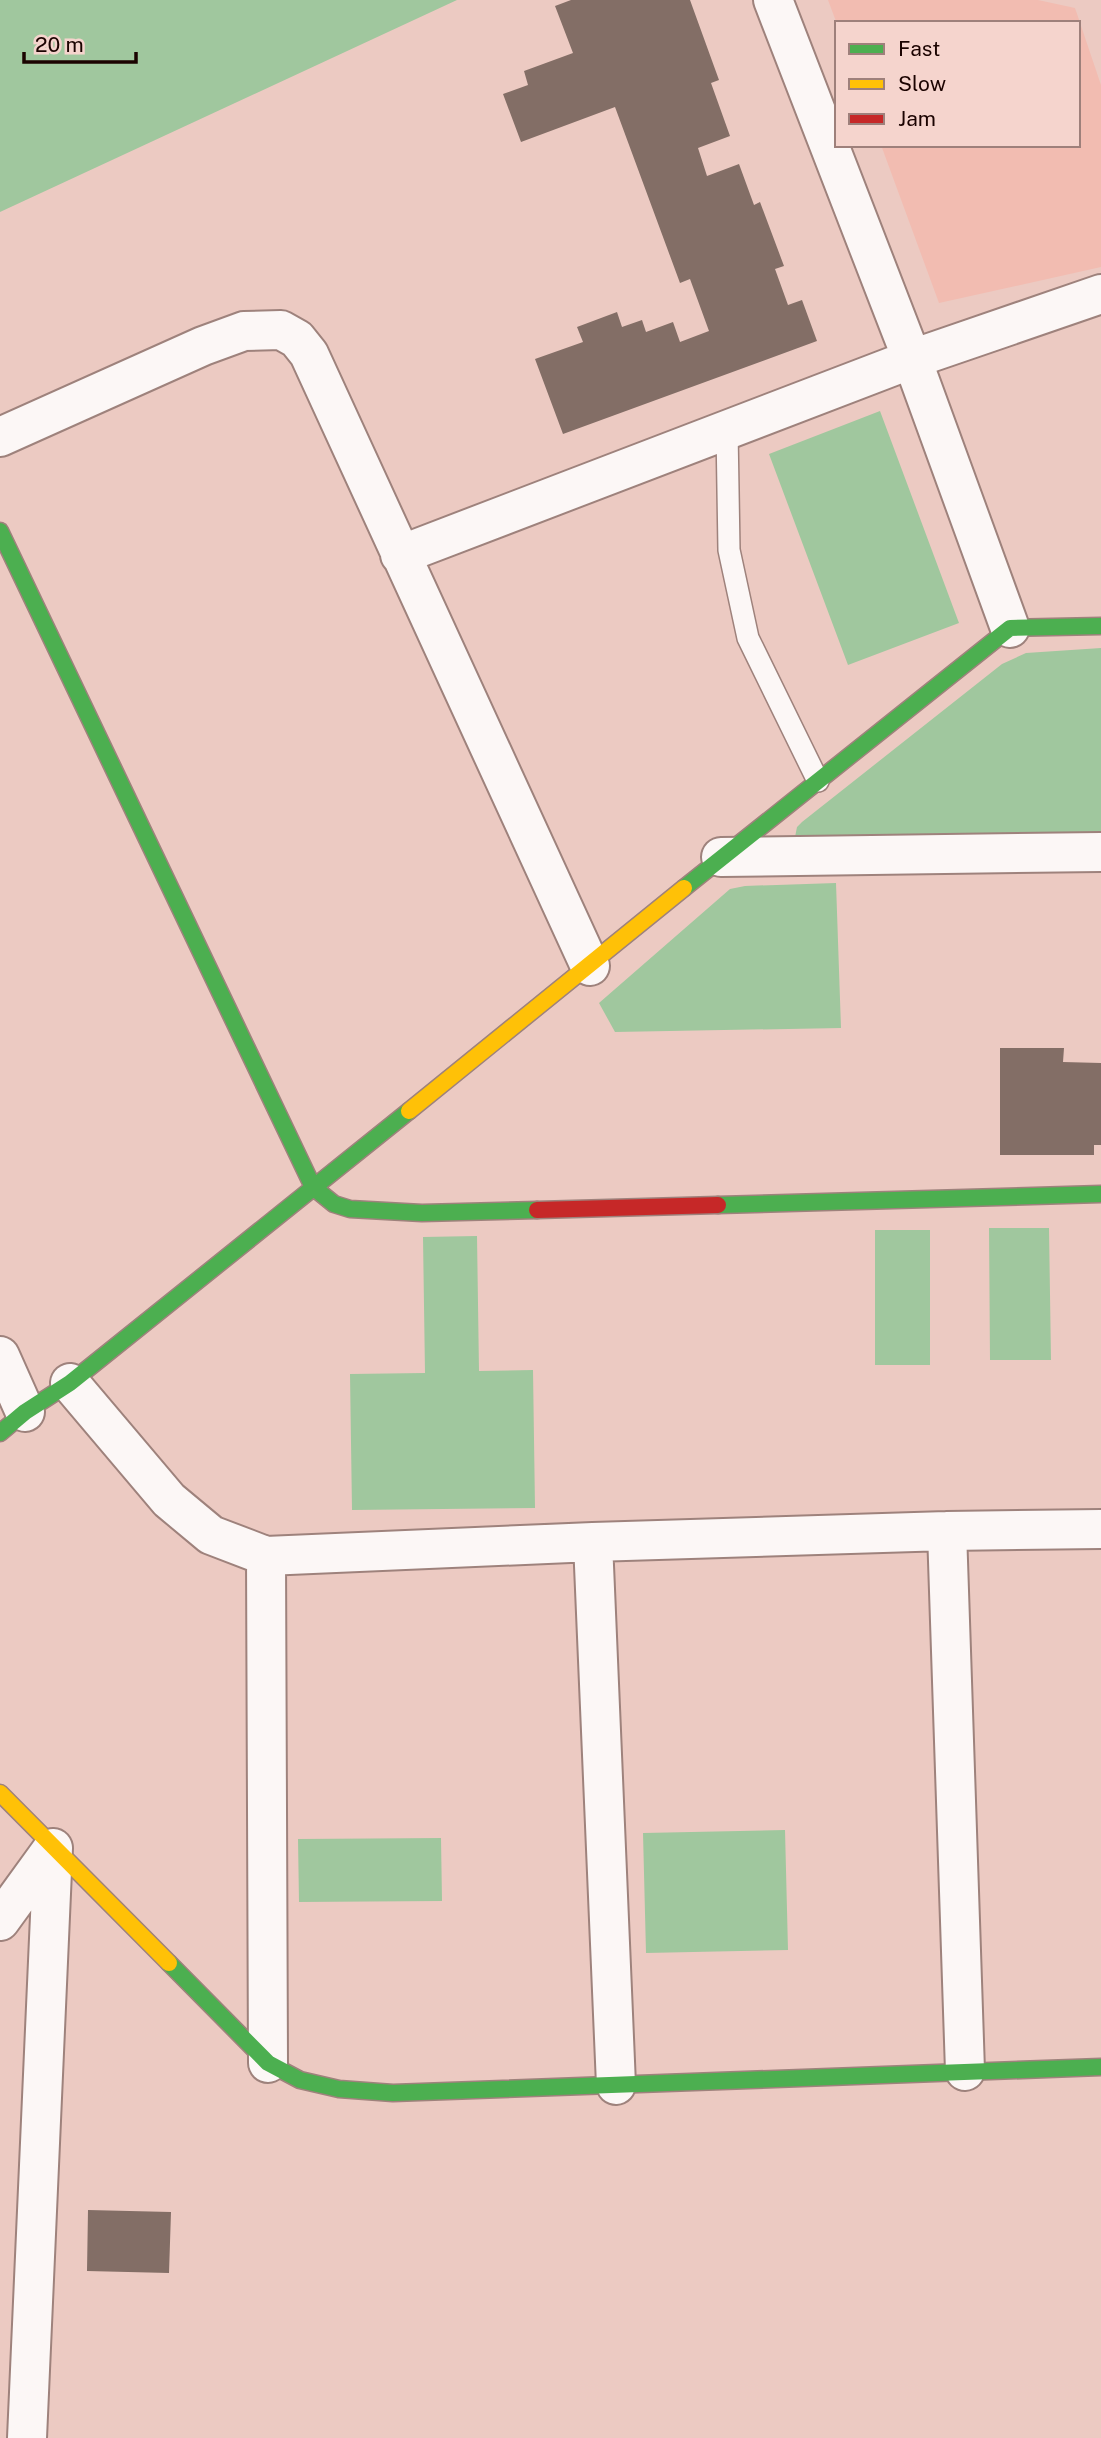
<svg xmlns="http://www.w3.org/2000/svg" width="1101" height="2438" font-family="'Public Sans',sans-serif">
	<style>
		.built { fill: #f2bcb1 }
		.green { fill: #a0c79e }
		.building { fill: #836e66 }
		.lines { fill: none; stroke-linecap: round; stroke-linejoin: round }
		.lane-casing { stroke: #9e827c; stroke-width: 24 }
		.street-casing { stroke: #9e827c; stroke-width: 42 }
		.fast-casing { stroke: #9e827c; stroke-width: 19 }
		.slow-casing { stroke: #9e827c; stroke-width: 19 }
		.jam-casing { stroke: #9e827c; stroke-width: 19 }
		.lane { stroke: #fcf7f6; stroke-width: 21 }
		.street { stroke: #fcf7f6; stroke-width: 38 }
		.fast { stroke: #4caf50; stroke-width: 16 }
		.slow { stroke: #ffc107; stroke-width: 16 }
		.jam { stroke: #c62828; stroke-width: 16 }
	</style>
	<rect width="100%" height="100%" fill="#eccac2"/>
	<path class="built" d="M828 0H1038L1075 8 1101 85V267L939 303 881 145H1078V23L837 24Z"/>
	<path class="green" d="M0 0H457L0 212Z
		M880 411 959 623 848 665 769 454Z
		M1101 648V835L799 839 795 837 797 827 802 822 1002 664 1026 653Z
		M836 883 841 1028 615 1032 599 1003 730 889 745 886Z
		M989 1228H1049L1051 1360H990Z
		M875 1230H930V1365H875Z
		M477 1236 479 1371 533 1370 535 1508 352 1510 350 1374 425 1373 423 1237Z
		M785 1830 788 1950 646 1953 643 1833Z
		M441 1838 442 1901 299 1902 298 1839Z"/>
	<path class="building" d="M571 0H690L719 80 711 83 730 136 698 148 707 176 739 164 754 205 760 202 784 266 775 269 788 305 802 300 817 341 563 434 535 359 583 342 577 327 617 312 622 327 642 320 646 332 673 322 680 342 709 331 690 279 680 283 615 107 521 142 503 94 528 85 524 71 573 53 555 6Z
		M1000 1048H1064L1063 1062 1101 1063V1145H1094V1155H1000Z
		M88 2210 171 2212 169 2273 87 2271Z"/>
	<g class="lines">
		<g class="lane-casing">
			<path id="lane" d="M727 430 729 550 748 638 818 781"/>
		</g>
		<g class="street-casing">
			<path id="street" d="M773 0 912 359 1010 628
				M0 437 203 346 244 331 281 330 297 339 309 354 590 966
				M400 555 912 359 1101 294
				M721 857 1101 852
				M0 1356 25 1412
				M70 1383 169 1500 211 1535 266 1556 593 1542 947 1531 1101 1529
				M947 1531 965 2071
				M593 1542 616 2085
				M266 1556 268 2063
				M0 1921 53 1848
				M27 2438 53 1848"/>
		</g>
		<g class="fast-casing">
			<path id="fast" d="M0 531 313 1187 334 1204 350 1209 422 1213 537 1210
				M684 888 1010 628 1101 626
				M718 1205 1101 1194
				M0 1433 25 1412 70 1383 409 1111
				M169 1963 268 2063 300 2080 339 2089 393 2093 1101 2067"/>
		</g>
		<g class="slow-casing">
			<path id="slow" d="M409 1111 684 888
				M0 1793 169 1963"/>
		</g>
		<g class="jam-casing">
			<path id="jam" d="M537 1210 718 1205"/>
		</g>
		<use href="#lane" class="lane"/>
		<use href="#street" class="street"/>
		<use href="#fast" class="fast"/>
		<use href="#slow" class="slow"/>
		<use href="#jam" class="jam"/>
	</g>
	<rect x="835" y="21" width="245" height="126" fill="#f5d4cd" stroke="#9e807b" stroke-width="2"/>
	<rect x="849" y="44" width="35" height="10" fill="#4caf50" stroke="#9e807b" stroke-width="2"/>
	<text x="898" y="56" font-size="21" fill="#1b0301">Fast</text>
	<rect x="849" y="79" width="35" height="10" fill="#ffc107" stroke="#9e807b" stroke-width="2"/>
	<text x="898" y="91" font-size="21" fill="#1b0301">Slow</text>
	<rect x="849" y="114" width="35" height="10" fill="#c62828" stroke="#9e807b" stroke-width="2"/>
	<text x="898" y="126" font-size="21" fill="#1b0301">Jam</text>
	<path d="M24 52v10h112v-10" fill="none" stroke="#1b0301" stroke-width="3.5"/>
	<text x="35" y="52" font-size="21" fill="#1b0301" stroke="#f5d4cd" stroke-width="5" paint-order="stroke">20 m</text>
</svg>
